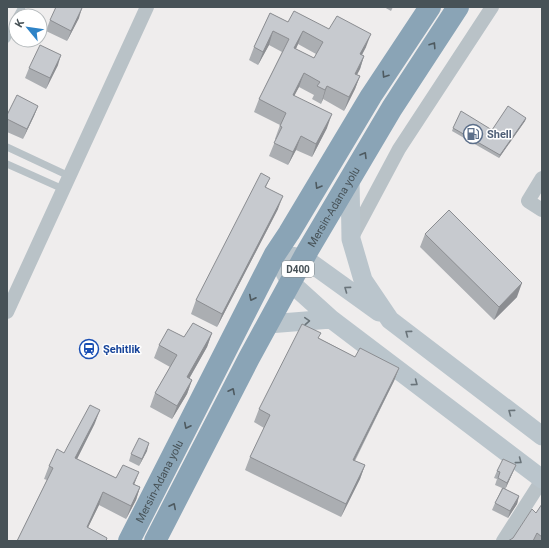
<svg xmlns="http://www.w3.org/2000/svg" width="549" height="548" font-family="Roboto,sans-serif">
	<style>
		.lines { fill: none; stroke-linecap: round; stroke-linejoin: round }
		.lane { stroke: #b9c2c7; stroke-width: 7 }
		.street { stroke: #b9c2c7; stroke-width: 14 }
		.secondary { stroke: #bac5cc; stroke-width: 19 }
		.highway { stroke: #8aa4b6; stroke-width: 22 }
		.wall { fill: #abaeb2; fill-rule: evenodd }
		.shaded-wall { fill: #8b8d91 }
		.building { fill: #c7cacf; stroke: #8b8d91; fill-rule: evenodd }
		.oneway { stroke: #4e5a60 }
		.oneway2 { stroke: #6a747a }
		.labels { text-anchor: middle; dominant-baseline: central; stroke-width: 3; stroke-linejoin: round; paint-order: stroke }
		.shield { fill: #fff; stroke: #7e8689; stroke-width: 1 }
		.shield-label { font-size: 10px; font-weight: bold; fill: #475257 }
		.service-label { font-size: 11px; font-weight: bold; fill: #4e5e75; stroke: #fff; text-anchor: start }
		.street-label { font-size: 11px; fill: #475257; stroke: #fff }
		.transit-label { font-size: 11px; font-weight: bold; fill: #164399; stroke: #fff; text-anchor: start }
	</style>
	<rect width="100%" height="100%" fill="#efeded"/>
	<g class="lines">
		<path class="lane" d="M17 16 22 7
			M7 39 16 19
			M7 147 69 176
			M7 164 63 189"/>
		<path class="street" d="M542 178 528 201 542 210
			M351 239 399 149 492 7
			M7 312 147 7
			M503 541 542 480"/>
		<path class="secondary" d="M350 178 351 239 363 280 390 320 542 436
			M275 254 304 258 379 312
			M275 254 290 282 331 319
			M268 324 331 319 542 479"/>
		<g class="highway">
			<path id="s1" d="M129 541 275 254 289 233 371 96 430 7"/>
			<path id="s2" d="M155 541 249 358 308 250 392 108 458 7"/>
		</g>
	</g>
	<path class="wall" d="M384 7H393L391 11Z
		M270 13 288 22 329 29 366 47 362 55 364 56 360 69 357 75 360 76 355 89 344 111 323 99 321 104 312 99 314 95 299 87 294 95 327 128 312 157 296 150 288 165 269 156 276 139H275L280 125 254 112 259 99 282 52 269 45 258 65 249 60 254 47ZM298 44 316 54 314 58 296 49Z
		M79 18 67 41 46 31 50 20Z
		M58 65 46 89 25 78 29 68Z
		M38 106 34 116 23 139 7 132V115Z
		M526 118 525 121 499 158 452 131 453 128 492 130Z
		M270 178 266 187 278 209 217 327 191 314 196 300Z
		M425 234 517 297 494 320 420 247Z
		M212 333 207 347 189 379 192 380 187 394 172 419 150 407 155 393 170 367 154 358 159 345 184 337Z
		M319 338 355 357 399 368 394 381 355 461 365 465 360 479 341 517 245 470 250 457 264 428 254 422 259 409Z
		M95 423 77 459 116 478 134 484 140 487 136 500 126 519 99 505 88 527 17 541 47 480 44 479 49 466 64 453Z
		M147 451 139 466 129 461 131 454Z
		M516 465 513 472 505 489 519 496 517 504 508 518 492 510 495 503 502 488 495 485 497 479 494 478 497 471Z
		M542 504V541H508L513 538 536 513Z"/>
	<path class="shaded-wall" d="M82 8 79 18 67 41 71 31Z
		M273 31 269 45 258 65 263 52Z
		M303 31 298 44 290 61 294 48Z
		M371 34 366 47 355 67 360 54Z
		M61 55 58 65 46 89 50 78Z
		M364 56 360 69 350 87 355 74Z
		M304 73 299 87 288 108 293 95Z
		M360 76 355 89 344 111 349 97Z
		M327 86 323 99 321 104 325 90Z
		M38 106 34 116 23 139 27 129Z
		M332 114 327 128 312 157 316 144Z
		M526 118 525 121 499 158 500 155Z
		M301 136 296 150 288 165 293 152Z
		M283 196 278 209 217 327 222 314Z
		M522 283 517 297 494 320 499 307Z
		M212 333 207 347 182 391 187 377Z
		M399 368 394 381 348 473 353 460Z
		M192 380 187 394 172 419 177 406Z
		M100 410 95 423 71 471 75 458Z
		M149 443 147 451 139 466 142 459Z
		M365 465 360 479 341 517 346 504Z
		M516 465 513 472 505 490 507 483Z
		M139 472 134 485 133 484Z
		M140 487 136 500 126 519 131 506Z
		M103 492 99 505 82 540 87 527Z
		M519 496 517 504 508 518 510 511Z"/>
	<path class="building" d="M56 7H81L82 8 71 31 50 20Z
		M294 11 329 29 337 16 371 34 360 54 364 56 355 74 360 76 349 97 327 86 325 90 317 86 320 82 304 73 293 95 332 114 316 144 301 136 293 152 274 143 282 127 280 126 286 113 259 99 289 39 273 31 263 52 254 47 270 13 288 22ZM303 31 323 42 314 58 294 48Z
		M40 45 61 55 50 78 29 68Z
		M17 95 38 106 27 129 7 119V115Z
		M508 106 526 118 500 155 453 128 461 111 492 130Z
		M261 173 270 178 265 187 283 196 222 314 196 300Z
		M449 210 522 283 499 307 425 234Z
		M193 323 212 333 187 377 192 380 177 406 155 393 177 355 159 345 168 329 184 337Z
		M302 324 321 333 318 338 355 357 360 348 399 368 353 460 365 465 346 504 250 457 270 415 259 409Z
		M90 405 100 410 75 458 116 478 123 465 139 472 133 484 140 487 131 506 103 492 87 527 107 538 106 541H17L53 468 49 466 57 449 64 453Z
		M139 438 149 443 142 459 131 454Z
		M503 459 516 465 507 483 498 478 500 472 497 471Z
		M503 488 519 496 510 511 495 503Z
		M542 504V537L537 533 533 541H508L513 538 532 509 536 513Z"/>
	<defs><path id="oneway-chevron" d="M-2-3.5L2.5 0L-2 3.5" fill="none" stroke-width="1.6" stroke-linecap="round" stroke-linejoin="round"/></defs>
	<g class="oneway">
		<use href="#oneway-chevron" transform="translate(433 45) rotate(-57)"/>
		<use href="#oneway-chevron" transform="translate(385 75) rotate(123)"/>
		<use href="#oneway-chevron" transform="translate(364 155) rotate(-59)"/>
		<use href="#oneway-chevron" transform="translate(318 186) rotate(121)"/>
		<use href="#oneway-chevron" transform="translate(252 298) rotate(117)"/>
		<use href="#oneway-chevron" transform="translate(232 391) rotate(-63)"/>
		<use href="#oneway-chevron" transform="translate(187 426) rotate(117)"/>
		<use href="#oneway-chevron" transform="translate(173 506) rotate(-63)"/>
	</g>
	<g class="oneway2">
		<use href="#oneway-chevron" transform="translate(347 289) rotate(-144)"/>
		<use href="#oneway-chevron" transform="translate(307 321) rotate(-4)"/>
		<use href="#oneway-chevron" transform="translate(408 333) rotate(-143)"/>
		<use href="#oneway-chevron" transform="translate(415 383) rotate(37)"/>
		<use href="#oneway-chevron" transform="translate(511 412) rotate(-143)"/>
		<use href="#oneway-chevron" transform="translate(519 461) rotate(37)"/>
	</g>
	<defs>
		<g id="fuel-ring" transform="scale(1)"><circle r="9.5" fill="#fff" stroke="#5c6f8a" stroke-width="1.5"/><path d="M-5.5-6h7V0h2V4h1.3V-2.5L3-4.5l.8-.8L6-3V5H2.5V1h-1V6h-7ZM-4.2-4.7v3.2H.2V-4.7Z" fill="#5c6f8a"/></g>
		<g id="station-ring" transform="scale(1)"><circle r="9.5" fill="#fff" stroke="#1a4fb4" stroke-width="1.5"/><path d="M-3-6H3Q5-6 5-4V2Q5 4 3 4L4.5 6H3L1.5 4h-3L-3 6H-4.5L-3 4Q-5 4-5 2V-4Q-5-6-3-6ZM-3.5-4v3h7v-3ZM-3.5 1v1.5H-2V1ZM2 1v1.5H3.5V1Z" fill="#1a4fb4"/></g>
	</defs>
	<g fill-rule="evenodd">
		<use href="#fuel-ring" x="473" y="134"/>
		<use href="#station-ring" x="89" y="349"/>
	</g>
	<g class="labels">
		<rect class="shield" x="282" y="261" width="32" height="16" rx="3"/>
		<g class="shield-label">
			<text x="298" y="269">D400</text>
		</g>
		<g class="service-label">
			<text x="487" y="134">Shell</text>
		</g>
		<g class="street-label">
			<text stroke="none"><textPath href="#s2" startOffset="379">Mersin-Adana yolu</textPath></text>
			<text stroke="none"><textPath href="#s1" startOffset="67">Mersin-Adana yolu</textPath></text>
		</g>
		<g class="transit-label">
			<text x="103" y="349">Şehitlik</text>
		</g>
	</g>
	<rect width="549" height="548" fill="none" stroke="#475257" stroke-width="16"/>
	<g transform="translate(28 28) rotate(299)"><circle r="19" fill="#ffffff" stroke="#b5babc"/>
	<path d="M0-3L7 15L0 10L-7 15Z" fill="#2e83c7"/>
	<text y="-6" font-size="11" font-weight="bold" text-anchor="middle" fill="#475257">K</text>
	</g>
</svg>
